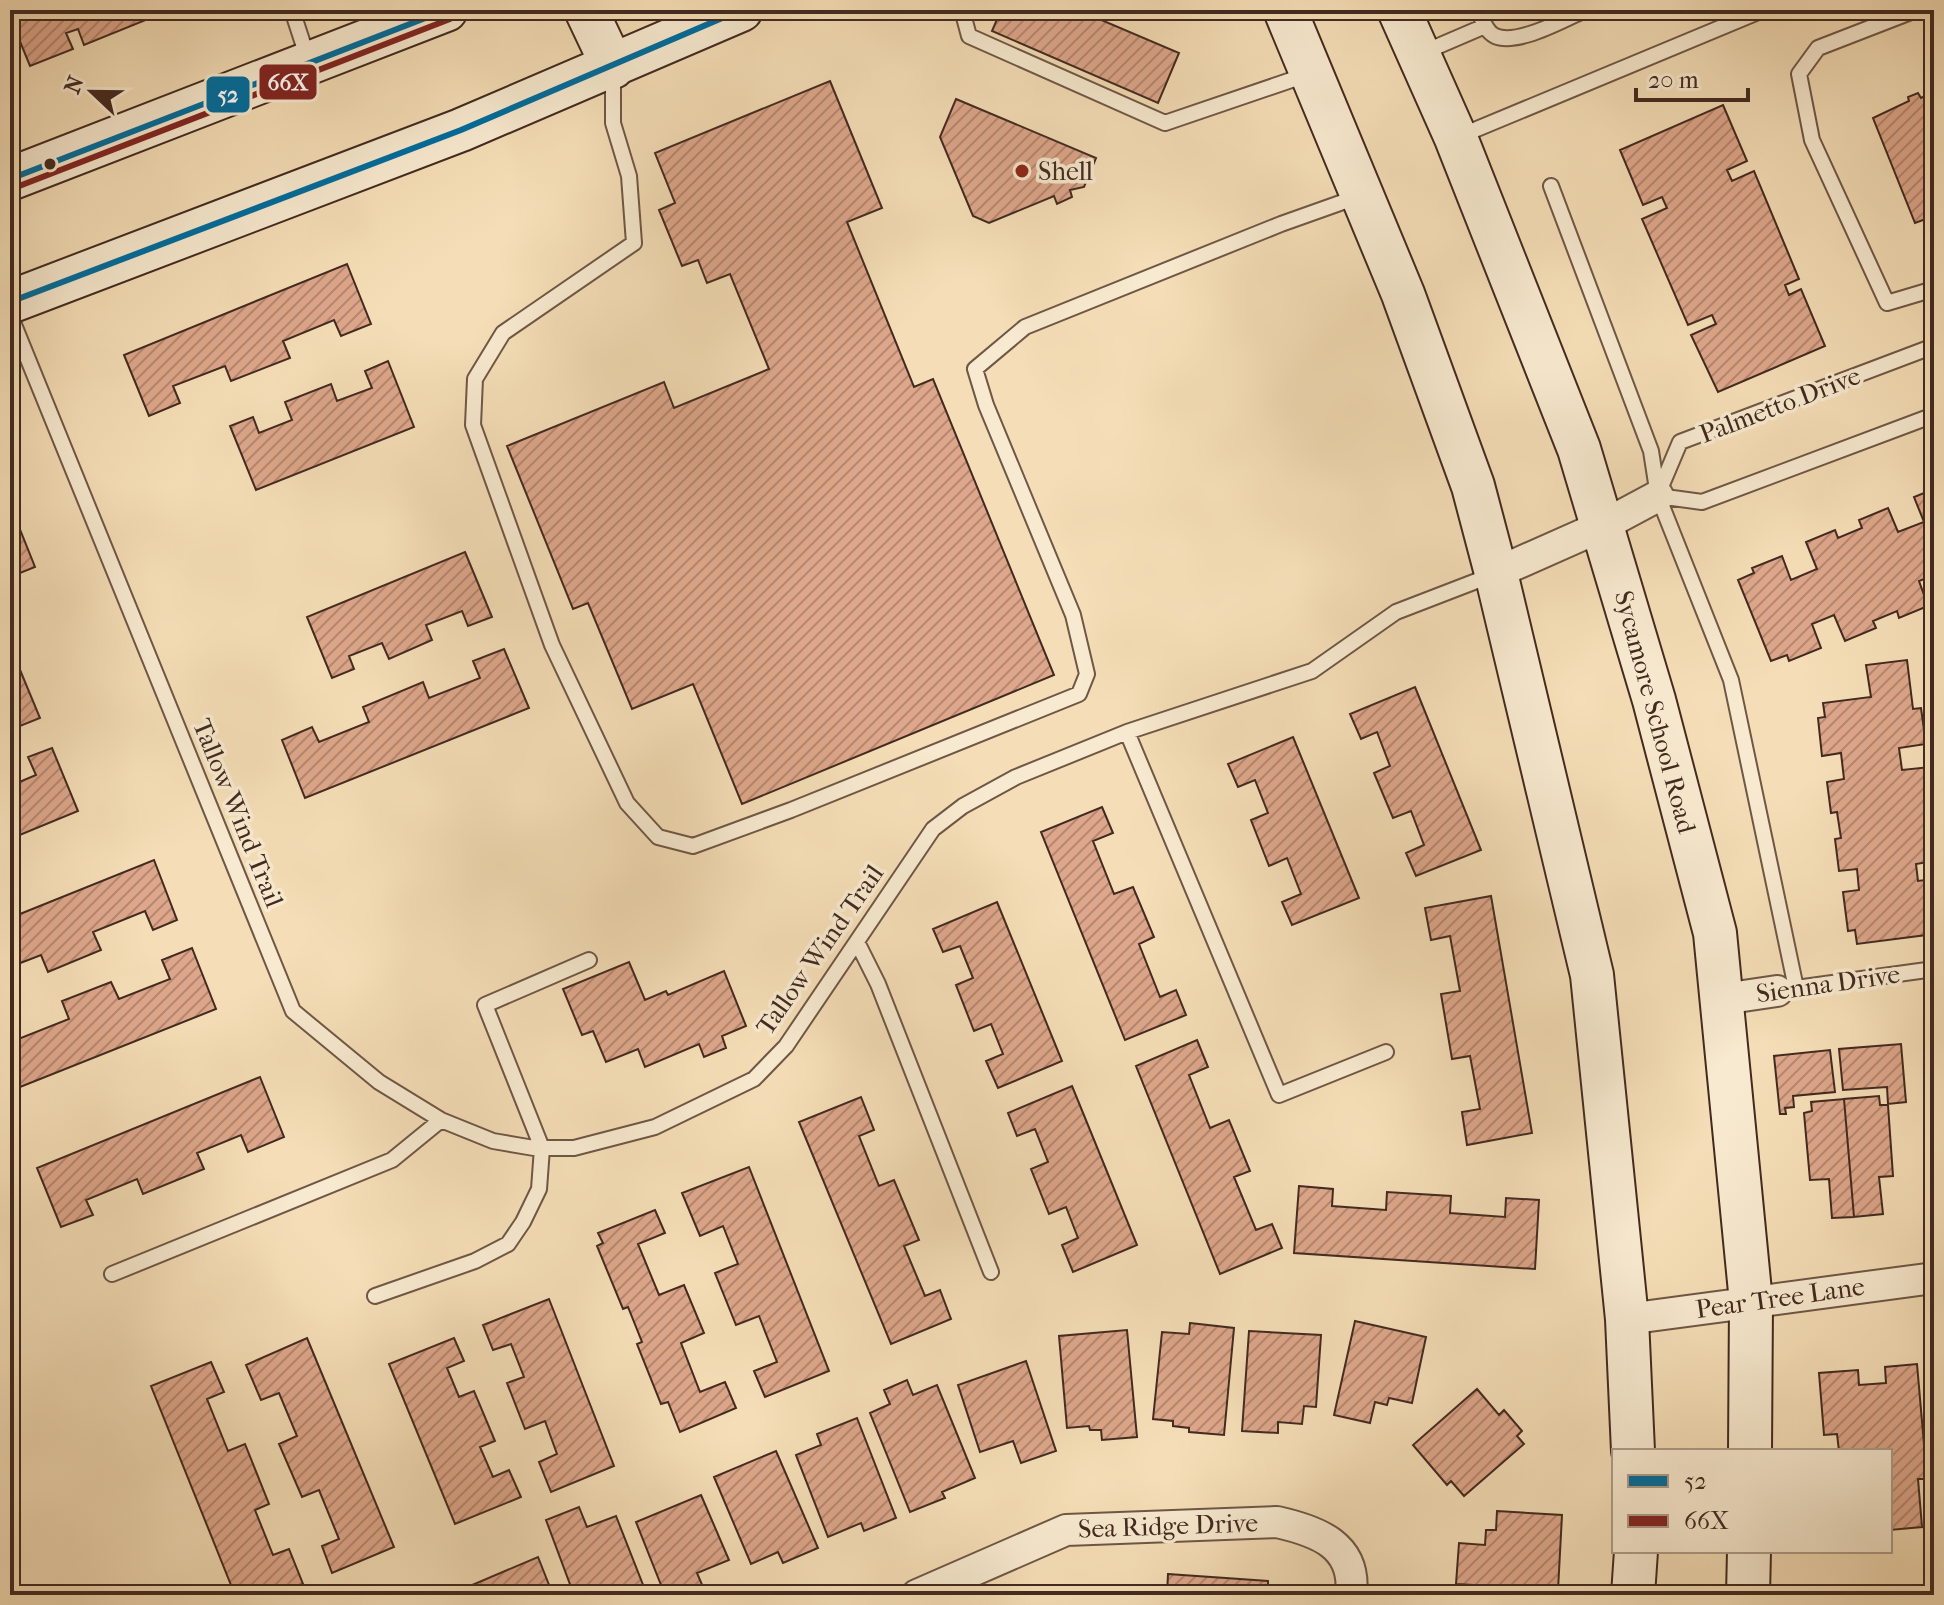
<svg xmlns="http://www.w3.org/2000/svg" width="1944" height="1605" font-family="'IM FELL French Canon',serif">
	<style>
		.building { fill: url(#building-hatch); stroke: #422a20; stroke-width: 2 }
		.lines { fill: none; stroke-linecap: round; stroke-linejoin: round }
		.service-casing { stroke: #6f5746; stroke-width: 18 }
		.minor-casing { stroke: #6f5746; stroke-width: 34 }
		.secondary-casing { stroke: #422a20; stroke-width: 46 }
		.service { stroke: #f8ead0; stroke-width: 14 }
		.minor { stroke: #f8ead0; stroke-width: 30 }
		.secondary { stroke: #f8ead0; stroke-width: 42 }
		.bus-1-casing { stroke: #f8ead0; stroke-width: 12 }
		.bus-2-casing { stroke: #f8ead0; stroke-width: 12 }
		.bus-1 { stroke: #006d9e; stroke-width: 6 }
		.bus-2 { stroke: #822522; stroke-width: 6 }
		.bus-dot { fill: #422a20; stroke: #f8ead0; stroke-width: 3 }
		.poi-dot { fill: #8f2418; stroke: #f8ead0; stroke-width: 3 }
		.labels { text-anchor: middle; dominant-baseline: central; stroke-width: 7; stroke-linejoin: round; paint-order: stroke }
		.poi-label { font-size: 26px; fill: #422a20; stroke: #f8ead0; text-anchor: start }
		.street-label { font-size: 26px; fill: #422a20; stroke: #f8ead0 }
		.line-badge { stroke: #f8ead0; stroke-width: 3 }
		.badge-label { font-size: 22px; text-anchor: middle; font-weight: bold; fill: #fff }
	</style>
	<defs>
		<pattern id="building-hatch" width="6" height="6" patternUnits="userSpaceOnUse" patternTransform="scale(2)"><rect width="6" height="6" fill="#dea78b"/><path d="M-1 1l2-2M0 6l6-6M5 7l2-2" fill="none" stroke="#b68871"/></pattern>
	</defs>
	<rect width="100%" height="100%" fill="#f5deb7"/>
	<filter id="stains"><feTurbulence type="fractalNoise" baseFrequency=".0025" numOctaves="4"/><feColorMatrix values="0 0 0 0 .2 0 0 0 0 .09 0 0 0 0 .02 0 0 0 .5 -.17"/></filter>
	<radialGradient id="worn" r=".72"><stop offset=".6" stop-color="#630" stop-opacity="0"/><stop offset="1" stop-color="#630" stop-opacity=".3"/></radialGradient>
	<path class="building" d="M10 10H162L163 13 84 45 78 29 66 33 73 49 30 66 10 17Z
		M1001 10H1078L1179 53 1158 103 992 31Z
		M830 81 882 208 847 222 914 387 933 379 1054 675 742 804 693 684 632 709 588 603 573 609 507 446 664 382 674 408 769 369 730 274 707 283 698 260 682 266 659 210 675 203 655 153Z
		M1918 93 1921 98 1927 95 1934 114V216L1915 223 1873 118 1909 101 1908 97Z
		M956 99 1096 158 1084 187 1070 190 1072 197 1057 204 1054 196 989 223 973 216 940 137Z
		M1723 105 1747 161 1727 170 1732 181 1754 171 1799 279 1785 285 1789 295 1801 289 1825 346 1718 392 1691 335 1716 324 1712 315 1688 325 1642 219 1667 208 1662 197 1643 205 1620 150Z
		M347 264 371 324 341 336 334 320 283 341 290 358 231 381 225 366 173 386 180 403 149 416 124 355Z
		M388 361 414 427 256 490 230 426 253 417 259 433 292 420 285 402 331 384 337 401 372 388 365 371Z
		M1934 489V575L1919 581 1928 606 1899 618 1897 611 1873 621 1876 628 1845 641 1834 615 1812 624 1821 648 1789 661 1787 655 1771 661 1738 580 1754 573 1752 568 1782 556 1791 580 1817 569 1806 542 1835 530 1838 538 1862 528 1859 520 1888 508 1898 532 1924 522 1914 497Z
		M11 507 35 567 10 577V508Z
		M465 552 492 617 468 626 462 611 426 625 432 640 389 659 382 643 349 656 354 669 332 678 307 617Z
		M504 649 529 708 305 798 282 740 312 727 319 742 369 722 363 707 423 682 429 698 480 678 473 661Z
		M13 653 40 718 15 728 10 714V654Z
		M1907 660 1913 709 1921 708 1926 744 1899 748 1902 770 1930 767 1934 800 1924 801 1928 826 1934 825V861L1916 864 1918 881 1934 879V934L1857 944 1855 930 1848 931 1843 892 1859 890 1857 869 1839 871 1835 839 1841 838 1837 812 1831 813 1827 782 1844 779 1841 753 1822 756 1818 718 1825 717 1823 703 1871 697 1866 665Z
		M1415 687 1481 850 1416 876 1406 853 1424 845 1411 811 1393 818 1374 773 1390 766 1377 732 1361 739 1350 714Z
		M1293 737 1359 898 1292 925 1282 902 1301 894 1287 858 1269 866 1251 820 1268 813 1255 780 1238 787 1228 764Z
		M52 748 78 811 10 839V786L36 775 28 757Z
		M1102 807 1113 833 1093 841 1114 894 1133 887 1154 937 1139 944 1160 997 1176 990 1186 1015 1125 1040 1041 832Z
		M154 860 177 920 153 930 145 911 93 932 101 950 48 972 41 955 10 967V918Z
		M1491 896 1532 1133 1467 1145 1462 1112 1480 1109 1470 1056 1452 1059 1441 994 1460 991 1450 936 1431 940 1425 908Z
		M997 902 1062 1061 998 1088 986 1061 1003 1054 991 1024 974 1031 956 985 973 978 960 946 943 952 933 929Z
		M192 948 216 1009 10 1091V1025L16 1040 69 1019 62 1001 111 982 119 999 170 979 162 960Z
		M629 962 645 1000 666 991 668 995 724 971 746 1026 722 1036 726 1048 704 1057 699 1044 645 1067 638 1049 606 1062 593 1031 582 1035 563 989Z
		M1197 1040 1208 1067 1189 1075 1210 1128 1229 1120 1250 1171 1234 1177 1256 1230 1272 1224 1282 1248 1220 1274 1136 1066Z
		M1901 1044 1906 1102 1888 1104 1887 1087 1843 1090 1839 1049Z
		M1830 1050 1835 1092 1793 1096 1794 1107 1785 1108 1786 1114H1780L1774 1056Z
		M260 1077 284 1137 248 1152 241 1135 197 1153 204 1169 143 1194 137 1179 86 1200 93 1215 61 1227 37 1168Z
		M1072 1086 1137 1245 1073 1272 1062 1245 1078 1238 1066 1207 1049 1214 1031 1169 1048 1162 1035 1129 1017 1136 1008 1113Z
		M1879 1096 1880 1105H1888L1893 1176 1879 1177 1883 1214 1854 1217 1844 1099Z
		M861 1097 874 1130 859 1136 879 1186 894 1180 919 1240 904 1246 925 1296 940 1290 951 1319 891 1344 799 1122Z
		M1844 1099 1854 1217 1832 1218 1829 1179 1810 1180 1804 1113 1812 1111 1811 1102Z
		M1934 1116V1172L1933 1158H1930L1929 1117Z
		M749 1167 829 1371 765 1397 754 1371 777 1362 759 1316 736 1325 715 1273 738 1264 723 1226 700 1236 682 1193Z
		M1299 1186 1333 1189 1332 1206 1386 1210 1387 1192 1451 1196 1450 1213 1505 1217 1506 1198 1539 1200 1535 1269 1294 1253Z
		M655 1210 665 1233 638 1244 659 1295 684 1285 704 1333 681 1343 700 1392 725 1382 736 1408 680 1432 668 1402 661 1404 637 1344 642 1342 628 1307 623 1309 597 1246 603 1243 598 1233Z
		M549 1299 614 1466 551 1492 539 1462 557 1454 545 1421 525 1429 507 1383 524 1377 511 1344 493 1350 483 1325Z
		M1355 1321 1426 1337 1412 1403 1389 1398 1387 1405 1375 1402 1370 1423 1334 1415Z
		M1190 1323 1234 1328 1224 1435 1189 1432V1428L1173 1426V1421L1153 1419 1162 1332 1189 1334Z
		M1127 1330 1137 1437 1102 1440 1101 1430H1090L1089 1426 1067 1428 1059 1336Z
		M1249 1331 1321 1335 1316 1407 1304 1406 1302 1424 1278 1422V1433L1242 1431Z
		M307 1338 394 1547 332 1573 322 1546 339 1539 319 1490 302 1497 279 1444 297 1436 279 1393 261 1400 246 1365Z
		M454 1338 464 1361 447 1368 459 1397 474 1391 495 1441 480 1447 493 1477 509 1470 521 1497 455 1524 389 1364Z
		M1026 1361 1056 1451 1021 1463 1013 1441 980 1452 958 1385Z
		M211 1362 224 1392 207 1399 228 1451 245 1444 269 1504 255 1510 273 1555 289 1549 303 1584 276 1595H235L151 1386Z
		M1917 1364 1927 1479H1918L1922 1527 1890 1530V1451H1839L1837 1434 1824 1435 1819 1373 1858 1370 1859 1385 1886 1383 1885 1367Z
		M907 1380 913 1395 937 1385 975 1478 942 1492 945 1498 910 1512 870 1413 890 1404 884 1390Z
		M1477 1389 1499 1415 1504 1410 1522 1431 1517 1436 1524 1444 1464 1496 1451 1481 1447 1485 1413 1445Z
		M857 1418 896 1518 864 1531 861 1523 828 1537 796 1455 821 1445 817 1434Z
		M776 1451 818 1548 783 1563 778 1552 751 1564 714 1477Z
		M701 1495 729 1560 697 1573 706 1594 665 1595 636 1522Z
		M579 1507 587 1527 616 1516 647 1595H574L546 1520Z
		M1497 1511 1562 1515 1558 1590 1456 1584 1459 1543 1485 1545 1486 1530H1496Z
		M538 1557 553 1595H476L472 1585Z
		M1168 1574 1268 1581V1595H1167Z"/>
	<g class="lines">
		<g class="service-casing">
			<path id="service" d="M292 10 308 59
				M962 10 969 36 1165 123 1306 75
				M1478 10C1482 19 1486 32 1495 36 1517 46 1565 19 1585 10
				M1916 10 1818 48 1799 74 1812 140 1887 303 1934 289
				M1422 53 1485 26
				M613 71V123L629 176 634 243 503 333 475 379 473 425 552 645 627 803 658 837 693 846 791 810 1079 694 1087 674 1073 615 986 405 975 369 1025 327 1281 224 1357 197
				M1460 136 1763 10
				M1551 186 1651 451 1658 496 1731 680 1796 988
				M10 315 293 1011 379 1082 441 1120 493 1141 534 1148H574L655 1127 754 1079 786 1046 933 829 963 806 1016 777 1127 732 1312 671 1396 612 1492 575
				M1658 494 1680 442 1934 346
				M1658 496 1702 502 1934 415
				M1127 732 1279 1095 1386 1052
				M857 942 878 984 991 1272
				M1789 989 1934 969
				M112 1274 392 1160 441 1120
				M375 1296 475 1261 508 1244 523 1222 539 1189 542 1148 485 1005 589 960"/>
		</g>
		<g class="minor-casing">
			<path id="minor" d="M1496 573 1602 526 1658 496
				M1723 999 1777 991
				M1627 1319 1934 1278
				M917 1595 1066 1530 1277 1522C1317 1531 1357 1545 1351 1595"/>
		</g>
		<g class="secondary-casing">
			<path id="secondary" d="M586 10 613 67
				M1285 10 1403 294 1473 486 1496 573 1592 975 1627 1319 1633 1451
				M1399 10 1456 138 1579 449 1654 700 1715 933 1751 1302 1750 1451
				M10 179 446 10
				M10 302 461 130 741 10
				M1633 1595 1636 1551
				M1748 1595 1749 1551"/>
		</g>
		<use href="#service" class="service"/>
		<use href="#minor" class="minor"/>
		<use href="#secondary" class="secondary"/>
		<g class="bus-1-casing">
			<path id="bus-1" d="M10 179 446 10
				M10 302 461 130 741 10"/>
		</g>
		<g class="bus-2-casing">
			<path id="bus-2" d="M14 188 450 19"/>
		</g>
		<use href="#bus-1" class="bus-1"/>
		<use href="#bus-2" class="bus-2"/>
	</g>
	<circle class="bus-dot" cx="50" cy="164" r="7"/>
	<circle class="poi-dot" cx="1022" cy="171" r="8"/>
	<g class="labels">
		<g class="poi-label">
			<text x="1038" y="171">Shell</text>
		</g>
		<g class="street-label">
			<text transform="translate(1780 405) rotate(-21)">Palmetto Drive</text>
			<text transform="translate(1655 712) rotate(75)">Sycamore School Road</text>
			<text transform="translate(238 813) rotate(68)">Tallow Wind Trail</text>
			<text transform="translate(820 950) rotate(-55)">Tallow Wind Trail</text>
			<text transform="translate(1828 984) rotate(-8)">Sienna Drive</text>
			<text transform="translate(1780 1298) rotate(-8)">Pear Tree Lane</text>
			<text transform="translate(1168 1526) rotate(-2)">Sea Ridge Drive</text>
		</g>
	</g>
	<g class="line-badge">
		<rect x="258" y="63" width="60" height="38" rx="8" fill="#822522"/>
		<rect x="205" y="75" width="46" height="39" rx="8" fill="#006d9e"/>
	</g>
	<g class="badge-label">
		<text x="288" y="90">66X</text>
		<text x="228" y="102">52</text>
	</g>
	<rect width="1944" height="1605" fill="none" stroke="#f5deb7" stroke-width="40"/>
	<rect x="12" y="12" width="1920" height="1581" fill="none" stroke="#422a20" stroke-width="4"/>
	<rect x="20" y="20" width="1904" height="1565" fill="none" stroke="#422a20" stroke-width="2"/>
	<rect x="1612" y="1449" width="280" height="104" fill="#f8ead0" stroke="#af9d8a" stroke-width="2"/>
	<rect x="1628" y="1475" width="40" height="12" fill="#006d9e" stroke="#af9d8a" stroke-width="2"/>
	<text x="1684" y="1489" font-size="24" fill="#422a20">52</text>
	<rect x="1628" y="1515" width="40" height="12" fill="#822522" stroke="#af9d8a" stroke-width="2"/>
	<text x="1684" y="1529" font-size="24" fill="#422a20">66X</text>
	<g transform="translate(92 92) rotate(292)" stroke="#f8ead0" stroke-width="6" paint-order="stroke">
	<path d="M0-6L14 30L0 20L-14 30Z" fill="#422a20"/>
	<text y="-12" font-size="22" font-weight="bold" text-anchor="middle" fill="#422a20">N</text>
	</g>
	<path d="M1636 88v12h112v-12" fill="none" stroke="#422a20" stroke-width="4"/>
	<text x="1648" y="88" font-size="24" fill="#422a20" stroke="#f8ead0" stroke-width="6" paint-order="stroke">20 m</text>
	<rect width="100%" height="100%" filter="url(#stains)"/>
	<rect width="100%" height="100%" fill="url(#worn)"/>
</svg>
